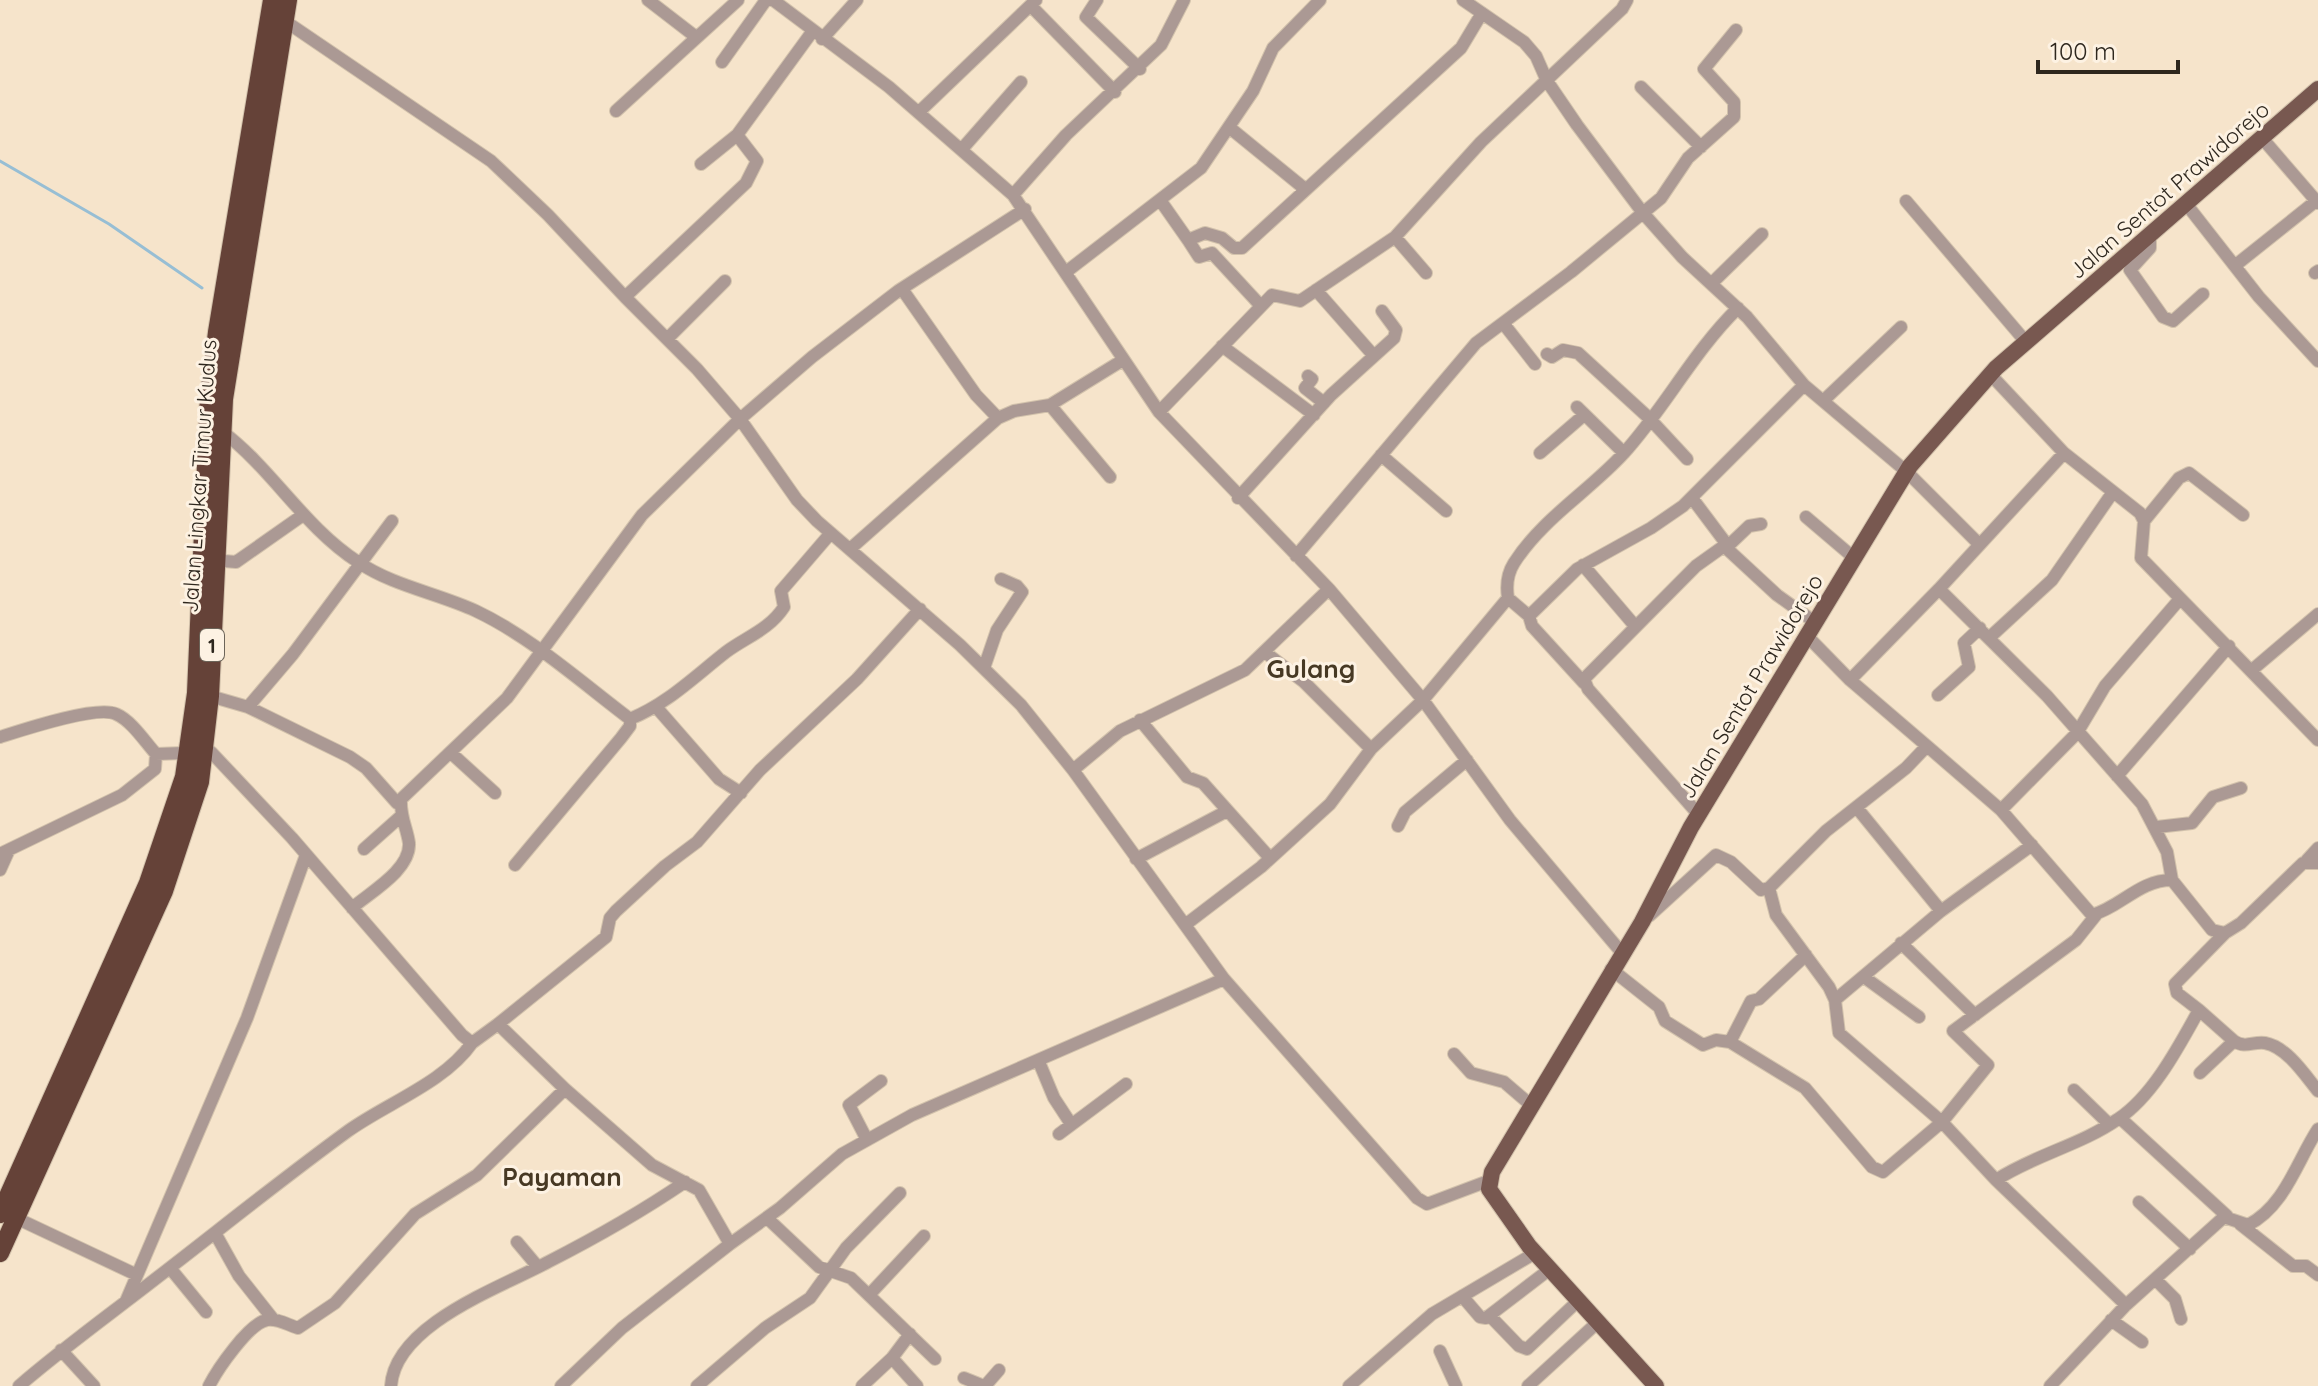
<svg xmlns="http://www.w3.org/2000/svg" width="2318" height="1386" font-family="Quicksand,sans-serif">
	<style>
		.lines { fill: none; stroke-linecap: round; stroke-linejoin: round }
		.stream { stroke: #97bed4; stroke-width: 3 }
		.minor-casing { stroke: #d2c2ac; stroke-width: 14 }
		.major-casing { stroke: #d2c2ac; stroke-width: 18 }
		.highway-casing { stroke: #d2c2ac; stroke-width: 20 }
		.minor { stroke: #ab9994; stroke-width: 12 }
		.major { stroke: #785850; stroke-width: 16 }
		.highway { stroke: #654238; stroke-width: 18 }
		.labels { text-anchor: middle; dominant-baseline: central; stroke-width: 6; stroke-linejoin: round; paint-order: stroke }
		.shield { fill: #fdf2e3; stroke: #6c6459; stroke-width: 2 }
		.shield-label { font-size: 20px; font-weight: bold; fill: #2e271e }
		.street-label { font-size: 22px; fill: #2e271e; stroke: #fdf2e3 }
		.quarter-label { font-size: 26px; font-weight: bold; fill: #473924; stroke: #fdf2e3 }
	</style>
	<rect width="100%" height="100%" fill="#f6e4cb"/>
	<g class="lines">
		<path class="stream" d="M0 161 109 224 202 288"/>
		<g class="minor-casing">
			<path id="minor" d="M648 0 696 37
				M773 0 889 87 1013 195 1159 412 1329 589 1423 700 1510 820 1622 953
				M1097 0 1086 17 1140 69
				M1463 0 1524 42 1536 56 1547 81 1577 125 1643 213 1682 257 1747 317 1804 385 1907 472 1979 544
				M1031 6 1115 92
				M285 21 491 161 548 215 625 297
				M812 32 737 135 757 161 746 183 625 297 697 369 740 419 812 357 898 291 1025 209
				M822 39 857 0
				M722 62 766 0
				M1641 87 1701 147
				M616 111 738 0
				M919 112 1036 0
				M1230 128 1305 189
				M2262 138 2318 203
				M962 149 1021 82
				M701 164 737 135
				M1013 195 1066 135 1161 45 1184 0
				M1160 200 1188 240 1205 233 1222 238 1234 248H1242L1461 48 1482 13
				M1906 201 2026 342
				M2187 205 2259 297 2318 361
				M1395 237 1426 273
				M2150 238V248L2130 270 2163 317 2173 321 2203 294
				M1188 240 1199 257 1212 253 1261 306
				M2237 264 2316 201
				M1066 272 1201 168 1253 91 1273 48 1320 0
				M2315 273 2318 271
				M1712 283 1762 234
				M902 289 976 395 998 418
				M1316 290 1374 356
				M1503 323 1535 364
				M667 339 725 281
				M1222 346 1314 415
				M1547 354 1552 357 1563 350 1578 353 1649 418 1687 459
				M1990 374 2064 453 2140 513 2144 521 2141 558 2318 740
				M1308 376 1312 379 1305 388 1324 403
				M1823 401 1901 327
				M1050 405 1110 477
				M1577 407 1624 453
				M1159 412 1272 295 1300 301 1395 237 1481 142 1622 9 1627 0
				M223 432C273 470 304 527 358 562 393 586 437 593 476 611 531 637 581 682 630 719 667 704 694 677 726 652 746 637 769 630 784 607L781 591 830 534
				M1540 453 1584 415
				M2064 453 1939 589 2047 696 2142 804 2167 852 2172 880
				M1381 455 1446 511
				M1238 498 1331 395 1394 338 1396 330 1382 311
				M1692 498 1728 546 1749 526 1761 524
				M1806 517 1853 557
				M2144 521 2179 478 2189 473 2243 515
				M850 549 998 418 1014 411 1050 405 1123 360
				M215 554 224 561 236 562 303 515
				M1296 556 1476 343 1571 272 1661 198 1688 158 1734 117V102L1704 69 1736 30
				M1583 565 1635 626
				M1508 598C1506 585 1507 574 1514 563 1542 519 1589 491 1623 454 1665 408 1693 352 1738 308
				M1529 616 1532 626 1584 683
				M1808 637 1850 680 1927 746
				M1990 637 2052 580 2113 492
				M1266 653 1304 682 1371 749
				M984 668 997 630 1022 592 1017 586 1001 579
				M2252 670 2318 614
				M1850 680 1939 589
				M1938 695 1969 667 1964 643 1980 628
				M210 696 248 707 350 757 366 768 397 803 507 698 642 515 740 419 797 500 817 521 960 645 1021 705 1073 770 1224 979 1417 1198 1427 1204 1488 1181
				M248 707 293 654 392 521
				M657 708 719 779 741 793
				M1140 720 1187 777 1203 783 1270 858
				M0 737C22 730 97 705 116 714 132 721 145 742 156 754L211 752 292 838 462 1035 472 1043 498 1024 565 1089 652 1165 699 1190 730 1244 622 1328 561 1386
				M451 753 495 793
				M1073 770 1120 731 1245 670 1329 589
				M2117 776 2229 646
				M1857 808 1941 911
				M2001 810 2077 733 2105 686 2179 600
				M1699 815 1588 689 1584 679 1696 566 1724 546 1777 595 1816 623
				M1398 826 1405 812 1467 760
				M2157 827 2192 823 2213 797 2241 788
				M364 849 400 817
				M0 854 122 795 155 769 156 754
				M1136 859 1227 811
				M2307 860 2318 848
				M515 865 621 738 630 726V719
				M0 870 9 850
				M1769 888 1776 915 1829 987 1835 1000 1839 1033 1942 1122 1996 1180C2034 1155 2081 1145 2118 1119 2153 1096 2179 1046 2199 1010L2177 993 2175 984 2225 933
				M352 908C369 893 411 870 409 843 407 828 400 817 401 800
				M1649 916 1716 855 1731 862 1761 890 1769 888 1826 831 1906 768 1927 746 2001 810 2092 915C2121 907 2139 880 2172 880L2212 930 2225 933 2241 923 2303 863H2318
				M1185 925 1261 867 1330 804 1371 749 1423 700 1508 598 1529 616 1577 569 1651 528 1683 506 1804 385
				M1901 943 1975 1015
				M1611 969 1659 1007 1665 1021 1703 1045 1716 1040 1730 1042 1805 1088 1872 1167 1883 1172 1942 1122 1988 1065 1953 1031 2076 940 2096 915
				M1864 977 1919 1017
				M1835 1000 1941 911 2032 845
				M2199 1010 2234 1041 2200 1073
				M498 1024 606 937 610 918 616 911 665 866 697 842 760 770 857 679 920 609
				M2234 1041C2246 1049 2253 1041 2265 1043 2287 1047 2305 1075 2318 1091
				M1730 1042 1751 1001 1759 999 1806 955
				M1454 1054 1471 1073 1504 1082 1532 1106
				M1039 1062 1054 1098 1071 1124
				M2074 1090 2109 1124
				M2120 1118 2227 1216
				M1059 1134 1126 1084
				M867 1140 849 1105 881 1081
				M1996 1180 2126 1305
				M2139 1202 2190 1249
				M16 1218 137 1275
				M767 1218 819 1267 851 1278 935 1359
				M2240 1224 2293 1266H2306L2318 1275
				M215 1233 239 1276 273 1319
				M517 1242 538 1267
				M730 1244 780 1208 842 1154 912 1115 1224 979
				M170 1268 206 1312
				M2155 1279 2175 1299 2181 1319
				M869 1295 924 1236
				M1462 1296 1480 1317 1486 1318 1550 1269
				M126 1301 247 1018 306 855
				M1490 1316 1519 1346 1527 1349 1579 1300
				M2111 1320 2142 1342
				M61 1350 94 1386
				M1440 1351 1456 1386
				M892 1358 917 1386
				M964 1378 984 1386
				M19 1386C63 1348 109 1315 154 1280 219 1230 282 1179 348 1131 387 1103 444 1083 472 1043
				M209 1386C217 1370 249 1323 267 1320 277 1318 288 1325 298 1328L335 1303 415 1214 477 1175 565 1089
				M391 1386C395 1324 502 1287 548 1262 595 1238 641 1212 685 1182
				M697 1386 765 1328 810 1298 846 1248 900 1193
				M862 1386 892 1358 910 1334
				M985 1386 999 1370
				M1349 1386 1432 1314 1535 1253
				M1528 1386 1598 1322
				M2050 1386 2126 1305 2224 1217 2248 1225C2285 1206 2297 1161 2318 1129"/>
		</g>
		<g class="major-casing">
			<path id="major" d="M1656 1386 1529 1246 1489 1189 1492 1172 1642 922 1691 827 1910 466 1996 368 2318 89"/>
		</g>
		<g class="highway-casing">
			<path id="highway" d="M0 1214 148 883 184 777 196 693 209 396 217 332 272 0
				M0 1253 164 891 200 782 210 696 224 399 288 0"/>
		</g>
		<use href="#minor" class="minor"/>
		<use href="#major" class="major"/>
		<use href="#highway" class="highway"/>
	</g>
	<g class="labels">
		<rect class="shield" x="200" y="629" width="24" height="32" rx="6"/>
		<g class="shield-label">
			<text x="212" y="645">1</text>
		</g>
		<g class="street-label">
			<text transform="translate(2169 190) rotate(-41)">Jalan Sentot Prawidorejo</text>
			<text transform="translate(199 476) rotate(-86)">Jalan Lingkar Timur Kudus</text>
			<text transform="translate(1751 686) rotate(-59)">Jalan Sentot Prawidorejo</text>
		</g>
		<g class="quarter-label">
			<text x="1311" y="668">Gulang</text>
			<text x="562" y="1176">Payaman</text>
		</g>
	</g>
	<path d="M2038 60v12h140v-12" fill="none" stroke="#2e271e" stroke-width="4"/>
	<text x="2050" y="60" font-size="24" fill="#2e271e" stroke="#fdf2e3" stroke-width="6" paint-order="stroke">100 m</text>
</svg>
